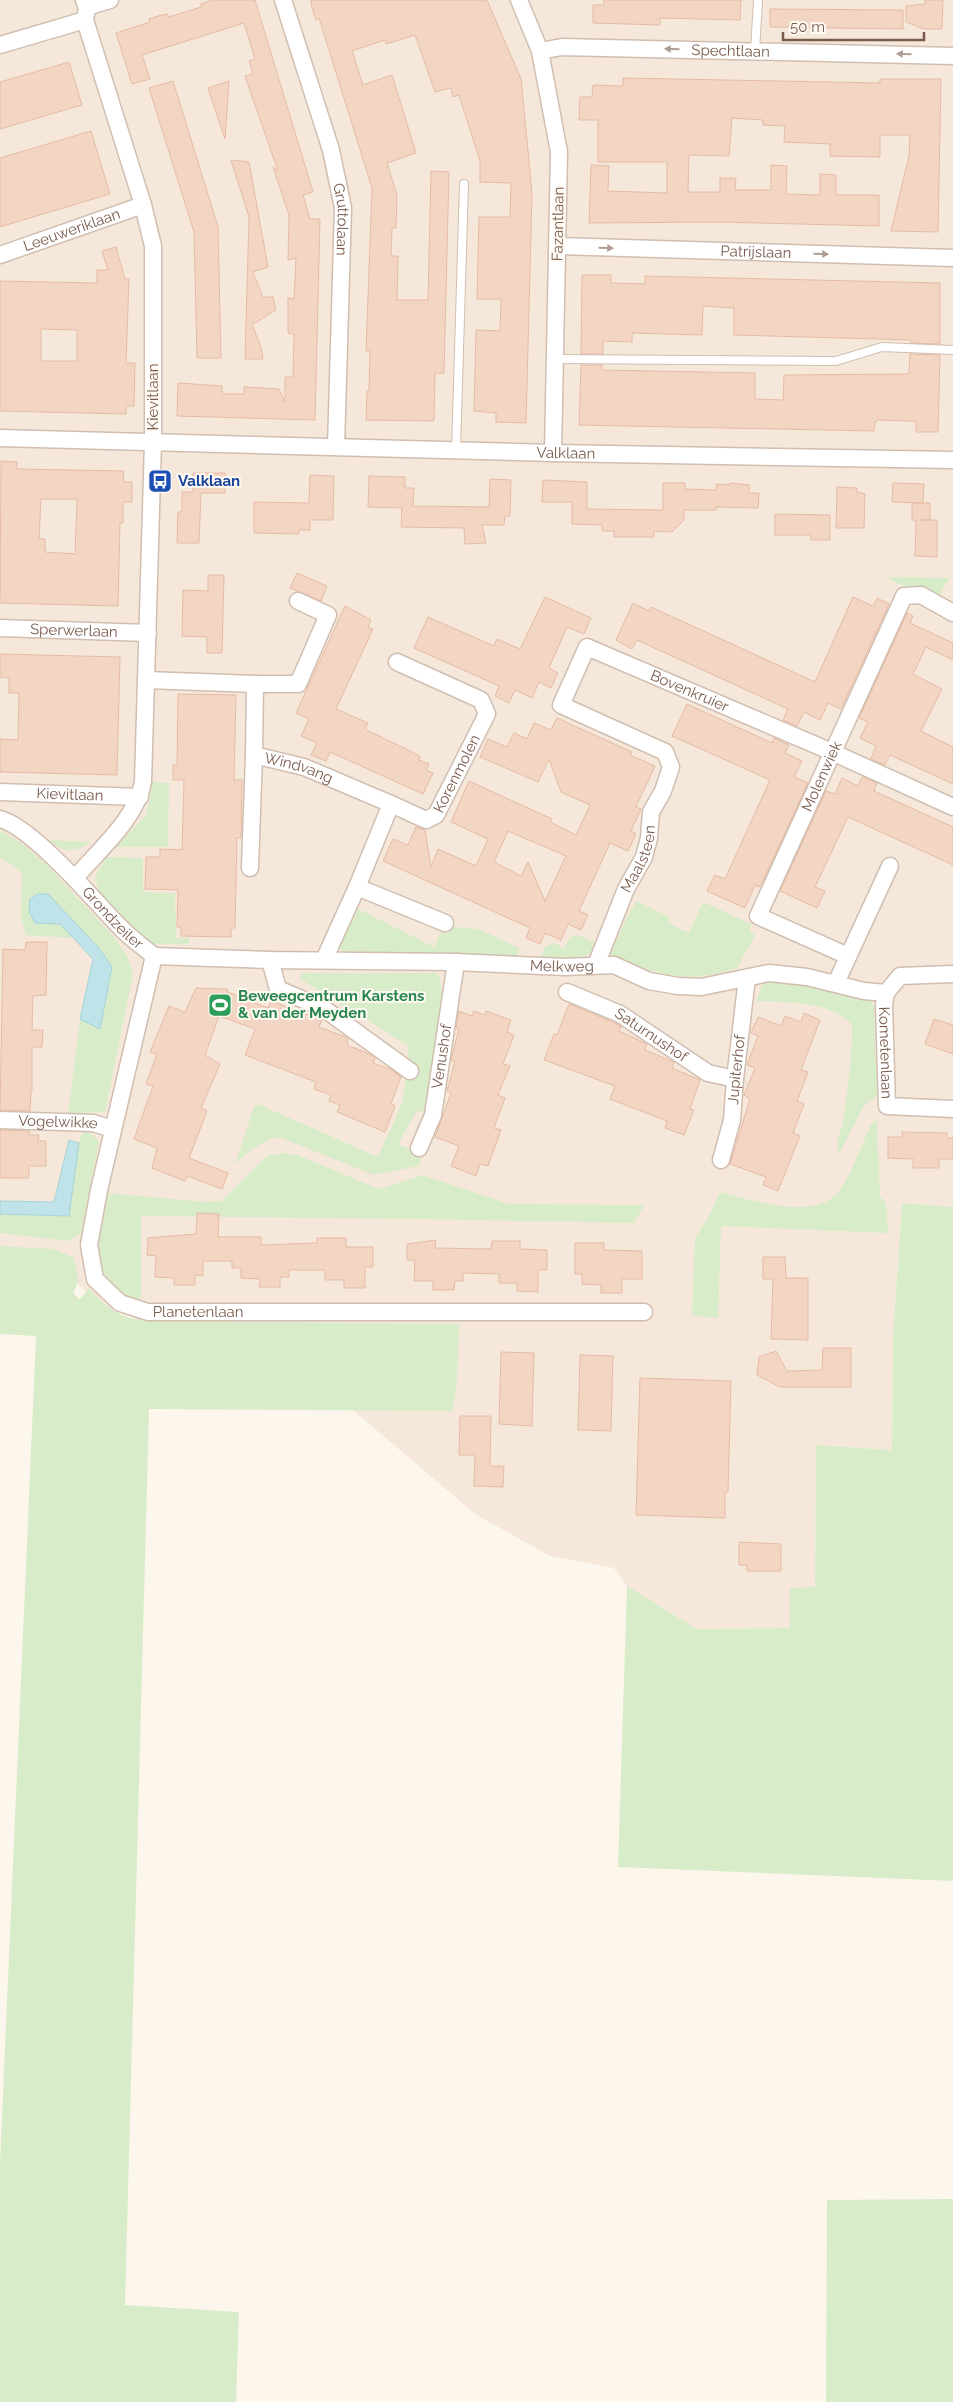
<svg xmlns="http://www.w3.org/2000/svg" width="953" height="2402" font-family="Raleway,sans-serif">
	<style>
		.residential { fill: #f5e8da }
		.green { fill: #d8ecc9 }
		.water { fill: #bfe3e8; stroke: #a5d3da }
		.building { fill: #f3d5c3; stroke: #e6bba3; fill-rule: evenodd }
		.lines { fill: none; stroke-linecap: round; stroke-linejoin: round }
		.service-casing { stroke: #d1beb0; stroke-width: 10 }
		.minor-casing { stroke: #d1beb0; stroke-width: 19 }
		.service { stroke: #fff; stroke-width: 8 }
		.minor { stroke: #fff; stroke-width: 16 }
		.oneway { fill: #af9d94 }
		.labels { text-anchor: middle; dominant-baseline: central; stroke-width: 4; stroke-linejoin: round; paint-order: stroke }
		.street-label { font-size: 15px; fill: #7a5c4d; stroke: #fffaf3 }
		.transit-label { font-size: 15px; font-weight: bold; fill: #164399; stroke: #fffaf3; text-anchor: start }
		.leisure-label { font-size: 15px; font-weight: bold; fill: #27864d; stroke: #fffaf3; text-anchor: start }
	</style>
	<rect width="100%" height="100%" fill="#fdf6ec"/>
	<path class="residential" d="M0 0H953V1207L902 1203 893 1336 892 1450 816 1445 815 1587 790 1628 697 1629 627 1586 614 1568 550 1556 475 1514 279 1347 196 1341 103 1306 47 1258 0 1249Z"/>
	<path class="green" d="M886 577 949 578 939 597 912 590Z
		M152 782 169 783 168 847H116L147 814Z
		M0 831 20 842 47 865 114 937 127 956 133 974 105 1112 68 1113 80 1019 100 1028 112 967 98 947 48 894 60 924 73 938 26 935 21 919 22 874 14 866 0 858Z
		M49 840 91 842C75 853 63 853 49 840Z
		M106 857 143 858V892L175 893 176 938H189V944H154L135 930 100 895 95 878Z
		M636 901 670 917 668 923 689 933 703 902 751 924 750 932 755 935 737 968C684 986 657 973 608 955Z
		M356 908 434 947 444 926 479 929 519 948 517 957 341 951 339 944Z
		M577 935 597 943 586 957H540L545 947 554 943 564 948 570 937Z
		M302 973H437C451 997 433 1081 429 1112L417 1111 398 1144 424 1154 418 1166 374 1175 279 1137C260 1142 248 1150 235 1165L254 1107 258 1104 378 1157C388 1132 414 1091 402 1066L409 1057 407 1045 308 984 300 979Z
		M773 982 803 983 870 999 874 1007 877 1096 864 1105 839 1154C835 1137 842 1132 844 1116 848 1086 852 1056 852 1025 829 1000 788 1003 756 1001L763 983Z
		M877 1120 880 1197 886 1203 888 1233 721 1226 718 1318 692 1316 695 1238 709 1216 720 1192C752 1200 811 1221 838 1193 847 1183 865 1138 871 1124Z
		M84 1129 99 1141 81 1234 68 1241 0 1233V1214L69 1216 79 1143Z
		M282 1153 297 1155 379 1189 422 1175 509 1204 644 1205 634 1223 420 1219 141 1216V1299C120 1299 100 1273 97 1254 95 1242 106 1207 108 1193L204 1202 222 1201 267 1156Z
		M902 1203 953 1207V1881L618 1867 627 1586 697 1629 790 1628V1588L815 1587 816 1445 892 1450 893 1336Z
		M0 1246 52 1249 73 1257 79 1279 73 1294 80 1299 89 1288C109 1310 119 1318 150 1321L459 1324 457 1378 453 1411 149 1409 125 2305 239 2312 236 2402H0V2163L36 1336 0 1334Z
		M953 2199V2402H826L827 2200Z"/>
	<path class="water" d="M38 894H48L98 947 112 967 100 1029 80 1019 93 959 60 924 35 923 29 911 30 899Z
		M69 1140 79 1143 69 1216 0 1214V1201L54 1202Z"/>
	<path class="building" d="M212 0H255L313 192 303 195 310 219H320L315 420 177 416 178 383 222 386V394H244V387L279 389 285 402V377H293L294 334 288 333V298L294 299 296 258 288 260 289 215 273 167 278 171 245 76 253 74 249 61 255 59 244 23 142 55 150 79 132 84 116 33 150 22 149 19 158 16 167 14 169 17 201 7V4Z
		M311 0H487L521 79 530 172 532 194 526 423 496 422V413L474 411 476 330 500 331 501 299H477L479 217H510L511 183 480 182V161L459 95 453 97 451 88 435 92 415 35 386 44 385 40 352 51 363 85 392 75 416 153 387 163 397 195 396 228H392L391 256H398L397 300H428L431 171 449 172 444 373H435L434 421 366 420 367 391H369L370 351H366L372 188 319 18 316 20 311 4Z
		M604 0H741L740 20 660 18V25L593 23V5H604Z
		M925 0H943L942 29H924L906 22V6L925 4Z
		M770 9 903 10V29L770 27Z
		M69 62 82 105 0 129V82Z
		M623 78 880 83V79H941L938 232 891 231 909 156 910 135H880V157L830 156V144L784 142 785 126 763 125V120L732 118 729 156 689 155 688 192H720V178H736L735 190H771V165L787 166 786 194 820 195V174L836 175V195H879V226L719 222 589 223 591 165 609 166 608 191 667 193V162H598V120H579L580 97H592L593 85 623 86Z
		M173 81 218 227 221 358H197L194 232 149 88Z
		M229 81 225 139 208 88Z
		M91 131 110 194 0 227V158Z
		M231 160 249 162 268 267 253 272 263 297H273L276 310 252 325 261 347 263 359H245L249 217Z
		M116 247 125 279H129L126 363H135L134 406H126V414L0 411V281L97 283V270H108L102 251ZM41 329 77 330V361H41Z
		M582 275H611V283L645 284V276L940 283V344L911 343V340L734 335V308L703 306 702 335 632 333V342L603 341V354H581Z
		M910 354 940 355 938 432H916V421H909L879 420 875 422 874 431 579 425 581 365H602V370L755 373V399L783 400 784 375 909 374Z
		M1 461 17 462V469L124 471 123 482H132V502H123V523H120L118 606 0 603ZM41 499H77L75 554 45 552V539H39Z
		M193 473H225V493H201L199 543H177L178 512H182V492H193Z
		M310 475 334 476 333 520H310V530H299V534L254 533V502L309 503Z
		M369 476 405 477V488H414L413 506 489 507 490 479 511 480 510 516H505L504 525H482L486 543 465 544 464 528 401 527 402 508 368 507Z
		M543 480 587 482V509L663 510V483H685V489L716 490 717 484 730 485V483L749 485V493H759L758 508 716 507V510H684V520L672 532 654 531V537H614V531H602V525L572 524V502H542Z
		M893 483 924 484 923 503 892 502Z
		M837 487 857 488V492L865 494 864 528H836Z
		M912 503H930V520H920H937V557L915 556 916 520H912Z
		M775 514 830 515V540H811V535H775Z
		M297 573 327 586 321 601 290 588Z
		M208 575H224L222 653H207V637L182 636 183 590 208 591Z
		M545 597 591 618 584 634 567 627 549 668 558 673 551 688 539 682 532 698 515 690 509 703 495 696 499 686 414 648 428 617 494 646 497 639 520 649Z
		M853 597 873 606 877 598 889 604 841 709 828 703 820 720 804 712 797 726 783 720 788 709 637 640 632 649 616 640 633 603 649 611 651 607 815 682Z
		M345 606 371 620 368 627 373 629 336 709 368 723 365 729 420 756 419 760 429 764 426 770 433 773 423 794 330 752 326 761 311 755 317 743 301 736 309 719 296 713Z
		M907 613 913 616 910 623 953 643V660L926 647 913 674 942 689 921 731 953 747V784L890 755 885 765 871 759 876 746 860 738 868 722 859 718Z
		M0 654 120 657 117 775 0 772V739L18 740 19 693H9V678L0 677Z
		M178 694 236 695 234 780H242V794L241 838H237L235 928H231V937L181 936V927H177L178 890 145 889 146 857H160V849L182 850 184 780H173V765H177Z
		M687 704 772 743 774 738 789 745 785 753 802 761 794 777 808 783 762 883 759 887 755 885 745 908 707 891 715 875 725 879 770 780 672 736Z
		M557 718 632 752 630 755 655 766 636 807 641 809 631 831 636 834 628 851 610 843 579 911 588 915 581 930 568 924 561 940 545 933 540 944 526 938 530 928 383 861 393 839 408 845 416 827 425 830 431 867 438 849 476 866 488 839 451 822 469 781 552 819 550 822 576 835 590 805 561 792 549 759 538 782 480 757 488 739 507 747 514 733 527 739 534 723 551 730ZM508 831 566 856 545 901 528 862 521 876 494 862Z
		M862 777 877 783 874 791 953 827V865L848 817 815 887 825 891 817 908 780 891 826 791 835 794 842 778 858 786Z
		M26 942H47L46 995 33 996 32 1030H43L42 1047H32V1091H31L30 1111 0 1110 3 949 25 950Z
		M196 988 227 989 228 992 268 1008 271 1001 322 1020 319 1027 348 1038 347 1045 369 1054 375 1058 373 1063 392 1070 401 1077 391 1104 395 1106 385 1132 337 1112 340 1105 329 1101 331 1095 314 1089 316 1082 245 1055 255 1029 219 1016 205 1055 220 1064 201 1108 207 1111 189 1158 228 1173 222 1189 187 1176 185 1181 152 1168 157 1148 134 1139 153 1086 146 1084 157 1054 150 1052 169 1006 185 1012Z
		M569 1004 615 1023 621 1027 619 1031 647 1044 645 1050 674 1062 672 1068 700 1080 690 1109 694 1110 684 1135 665 1128 667 1121 610 1099 615 1086 544 1060 554 1034 557 1035Z
		M459 1011 472 1016 474 1011 485 1015 486 1011 511 1020 507 1032 514 1035 503 1064 510 1066 498 1095 505 1098 494 1128 501 1130 488 1166 480 1164 476 1176 451 1166 459 1146 435 1137 451 1093 447 1091 455 1061 451 1060 459 1029 456 1028Z
		M804 1013 820 1020 801 1070 808 1072 797 1101 804 1104 793 1133 800 1136 778 1191 763 1185 766 1177 730 1164 750 1099 744 1095 755 1068 747 1065 758 1036 751 1033 758 1017 781 1026 785 1016 801 1022Z
		M934 1019 953 1025V1054L925 1044Z
		M0 1130 29 1131V1135H39L38 1141H46V1166H29V1178H0Z
		M902 1132 947 1133V1138H953V1159H939V1168H913V1159L888 1158V1137H902Z
		M197 1213 219 1214 218 1237H261V1245L317 1243V1238H346V1247H373V1267H365V1288H344V1280H325V1270H289V1277H280V1287H259L260 1279 241 1278V1268H232V1261H203V1276L195 1275V1285H174V1278L155 1277 156 1256 147 1255 148 1238 196 1234Z
		M436 1240 435 1248 491 1249 492 1241H520V1249L547 1250V1270H538V1292L517 1291V1283H499V1274L463 1273V1281H455L454 1290H433V1281H414L415 1260H407V1244Z
		M575 1243H604V1250L642 1251V1279H622V1293H601V1285L582 1284V1274H575Z
		M763 1257H785L786 1278H808V1340L771 1339 773 1279H763Z
		M823 1348H851V1387H780L757 1375 759 1357 776 1351 787 1371 822 1370Z
		M501 1352 534 1353 532 1426 499 1424Z
		M580 1355 613 1356 611 1431 578 1430Z
		M640 1378 731 1381 728 1492H725V1518L636 1515Z
		M460 1416H491L490 1466H504L503 1487 474 1486 475 1455H459Z
		M739 1542 781 1544V1571H747V1565H739Z"/>
	<g class="lines">
		<g class="service-casing">
			<path id="service" d="M755 51 758 0
				M555 359 836 361 882 347 953 350
				M456 450 464 184"/>
		</g>
		<g class="minor-casing">
			<g id="minor">
				<path id="s1" d="M283 0 331 150 343 208 336 447"/>
				<path d="M519 0 540 51 559 152 553 453"/>
				<path d="M87 7 110 0"/>
				<path d="M0 45 85 20"/>
				<path id="s2" d="M540 51 562 47 953 56"/>
				<path id="s3" d="M558 246 953 258"/>
				<path id="s4" d="M0 255 143 205"/>
				<path id="s5" d="M0 438 553 453 953 460"/>
				<path id="s6" d="M298 601 328 615 298 684H255L254 755 304 767 391 804 357 887 324 960"/>
				<path id="s7" d="M0 628 148 633"/>
				<path d="M146 680 255 684"/>
				<path id="s8" d="M0 792 140 797"/>
				<path id="s9" d="M391 804 426 820 436 815 487 714 481 700 397 662"/>
				<path id="s10" d="M0 819C32 827 94 900 119 926 129 937 142 946 154 956"/>
				<path d="M250 868 254 755"/>
				<path d="M75 878C98 851 137 818 143 782L153 442V246L143 205 85 20 87 7 84 0"/>
				<path d="M357 887 445 923"/>
				<path id="s11" d="M154 956 99 1190 89 1245 95 1279 120 1303 148 1312H644"/>
				<path id="s12" d="M154 956 270 960 456 962 565 967 614 965 649 981 678 986 701 987 769 973 807 977 864 991 886 993 900 976 953 974"/>
				<path id="s13" d="M848 956 758 916 904 596 921 595 953 613"/>
				<path d="M270 960 278 989 323 1008 410 1071"/>
				<path id="s14" d="M596 965 626 889 644 857 649 838 651 812 663 791 671 767 665 752 561 705 587 647 832 752 953 807"/>
				<path d="M836 983 890 866"/>
				<path id="s15" d="M567 992 620 1014 708 1073 735 1079"/>
				<path id="s16" d="M886 993 884 1005 887 1106 953 1109"/>
				<path id="s17" d="M0 1120 93 1123 113 1129"/>
				<path id="s18" d="M419 1148 433 1115 456 962"/>
				<path id="s19" d="M721 1160 732 1120 735 1079 747 978"/>
			</g>
		</g>
		<use href="#service" class="service"/>
		<use href="#minor" class="minor"/>
	</g>
	<defs><path id="oneway-solid" d="M-6-.8H1V-3.2L6.5 0L1 3.2V.8H-6Z" transform="scale(1.25)"/></defs>
	<g class="oneway">
		<use href="#oneway-solid" transform="translate(672 49) rotate(-179)"/>
		<use href="#oneway-solid" transform="translate(904 54) rotate(-178)"/>
		<use href="#oneway-solid" transform="translate(606 248) rotate(2)"/>
		<use href="#oneway-solid" transform="translate(821 254) rotate(2)"/>
	</g>
	<defs>
		<g id="bus-square" transform="scale(1.25)"><rect x="-9" y="-9" width="18" height="18" rx="4" fill="#1a4fb4" stroke="#fffaf3"/><path d="M-5-6H5V4H4V6H2V4H-2V6H-4V4H-5ZM-3.5-4V0h7V-4ZM-3.5 1.2v1.5H-2V1.2ZM2 1.2v1.5H3.5V1.2Z" fill="#fff"/></g>
		<g id="stadium-square" transform="scale(1.25)"><rect x="-9" y="-9" width="18" height="18" rx="4" fill="#2e9e5b" stroke="#fffaf3"/><path d="M0-5a6.5 5 0 1 0 0 10a6.5 5 0 1 0 0-10ZM-3.5-1.8h7v3.6h-7Z" fill="#fff"/></g>
	</defs>
	<g fill-rule="evenodd">
		<use href="#bus-square" x="160" y="481"/>
		<use href="#stadium-square" x="220" y="1005"/>
	</g>
	<g class="labels">
		<g class="street-label">
			<text stroke="none"><textPath href="#s2" startOffset="191">Spechtlaan</textPath></text>
			<text stroke="none"><textPath href="#s1" startOffset="228">Gruttolaan</textPath></text>
			<text transform="translate(558 224) rotate(-89)">Fazantlaan</text>
			<text stroke="none"><textPath href="#s4" startOffset="76">Leeuweriklaan</textPath></text>
			<text stroke="none"><textPath href="#s3" startOffset="198">Patrijslaan</textPath></text>
			<text transform="translate(153 397) rotate(-90)">Kievitlaan</text>
			<text stroke="none"><textPath href="#s5" startOffset="566">Valklaan</textPath></text>
			<text stroke="none"><textPath href="#s7" startOffset="74">Sperwerlaan</textPath></text>
			<text stroke="none"><textPath href="#s14" startOffset="519">Bovenkruier</textPath></text>
			<text stroke="none"><textPath href="#s6" startOffset="269">Windvang</textPath></text>
			<text stroke="none"><textPath href="#s9" startOffset="96">Korenmolen</textPath></text>
			<text stroke="none"><textPath href="#s13" startOffset="252">Molenwiek</textPath></text>
			<text stroke="none"><textPath href="#s8" startOffset="70">Kievitlaan</textPath></text>
			<text stroke="none"><textPath href="#s14" startOffset="115">Maalsteen</textPath></text>
			<text stroke="none"><textPath href="#s10" startOffset="151">Grondzeiler</textPath></text>
			<text stroke="none"><textPath href="#s12" startOffset="408">Melkweg</textPath></text>
			<text stroke="none"><textPath href="#s15" startOffset="95">Saturnushof</textPath></text>
			<text stroke="none"><textPath href="#s16" startOffset="60">Kometenlaan</textPath></text>
			<text stroke="none"><textPath href="#s18" startOffset="95">Venushof</textPath></text>
			<text stroke="none"><textPath href="#s19" startOffset="92">Jupiterhof</textPath></text>
			<text stroke="none"><textPath href="#s17" startOffset="58">Vogelwikke</textPath></text>
			<text stroke="none"><textPath href="#s11" startOffset="445">Planetenlaan</textPath></text>
		</g>
		<g class="transit-label">
			<text x="178" y="481">Valklaan</text>
		</g>
		<g class="leisure-label">
			<text x="238" y="996">Beweegcentrum Karstens<tspan x="238" dy="17">&amp; van der Meyden</tspan></text>
		</g>
	</g>
	<path d="M783 32v8h141v-8" fill="none" stroke="#7a5c4d" stroke-width="2.5"/>
	<text x="790" y="32" font-size="15" fill="#7a5c4d" stroke="#fffaf3" stroke-width="4" paint-order="stroke">50 m</text>
</svg>
